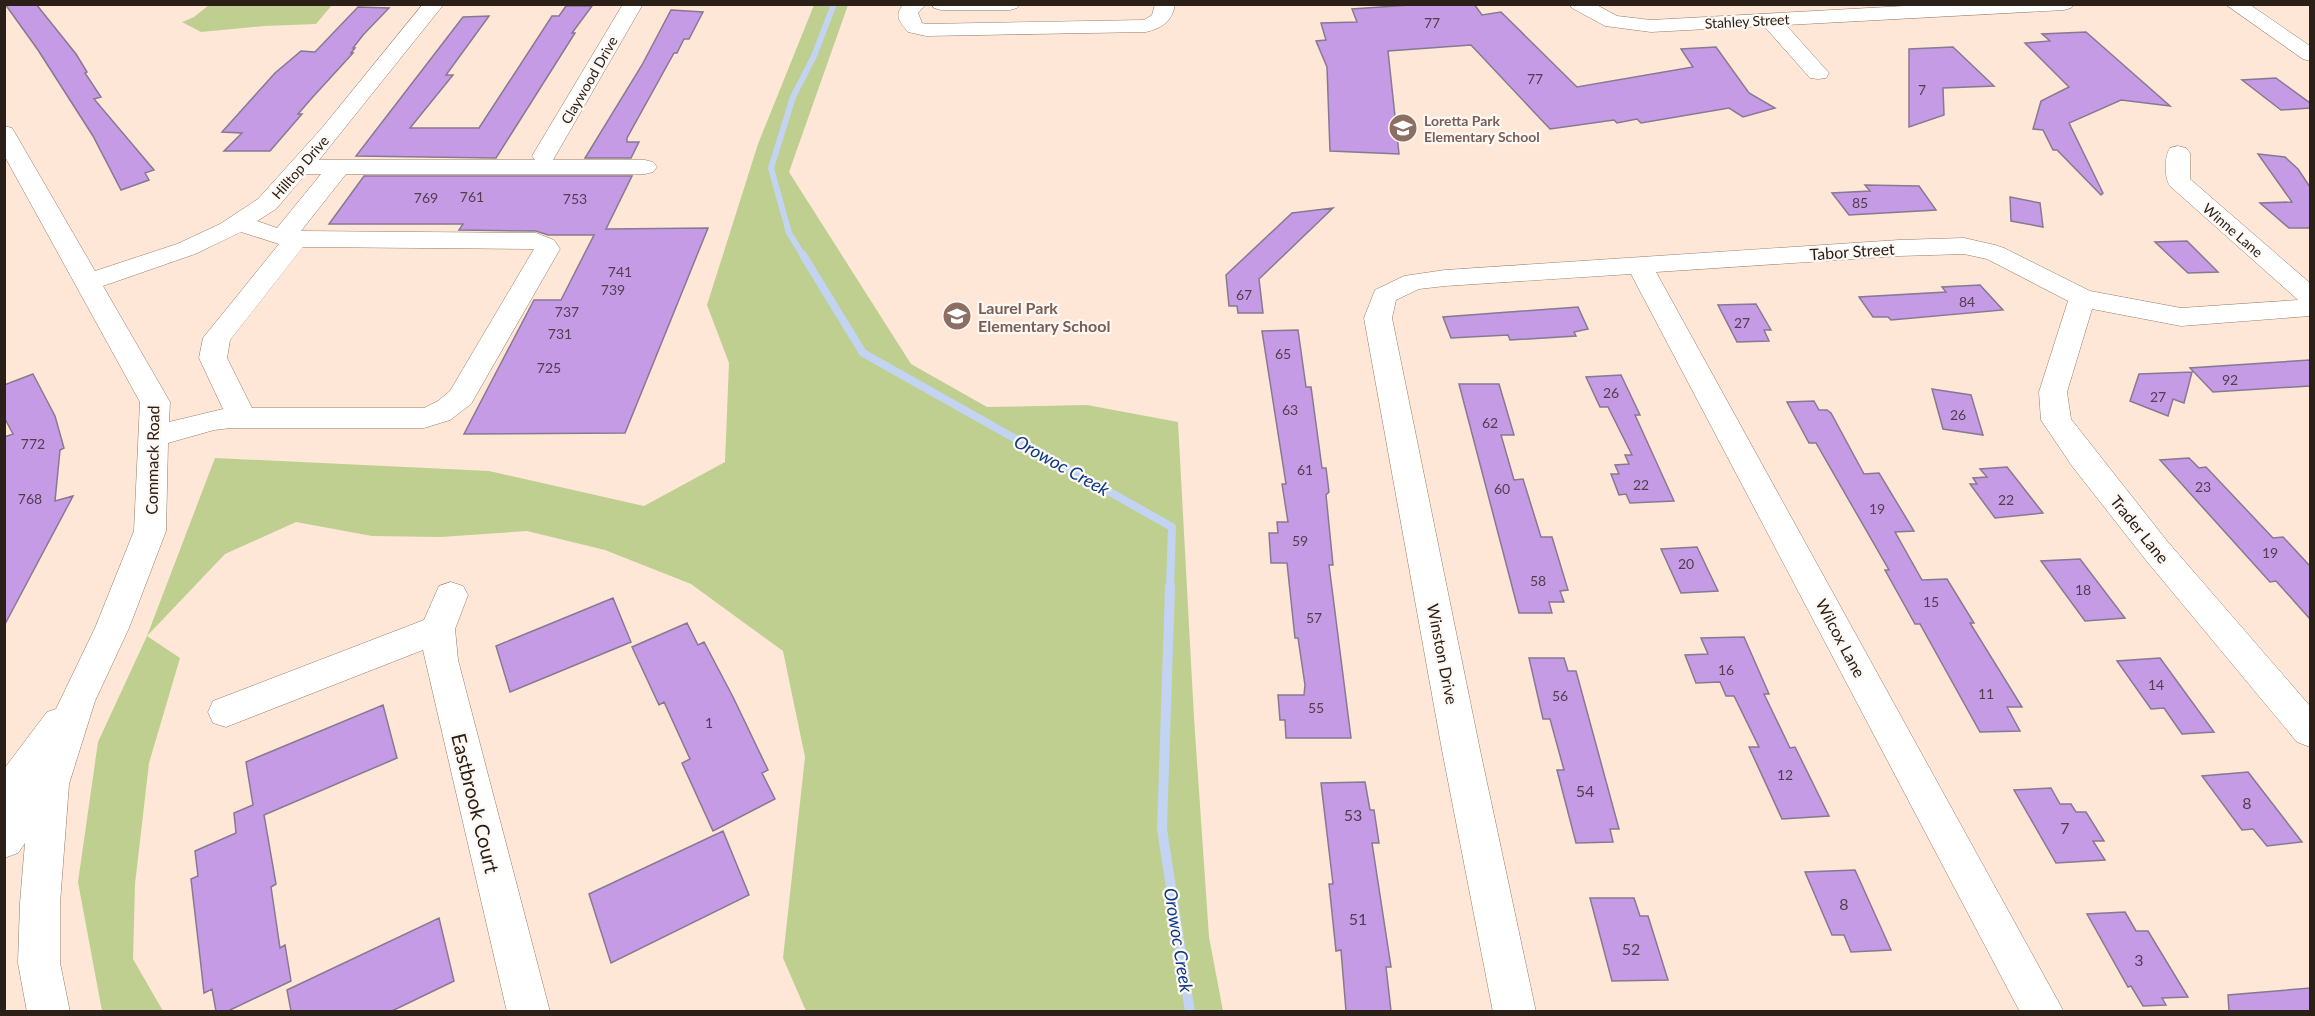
<svg xmlns="http://www.w3.org/2000/svg" width="2315" height="1016" font-family="Lato,sans-serif">
	<style>
		.green { fill: #becf90 }
		.lines { fill: none; stroke-linecap: round; stroke-linejoin: round }
		.stream-far2 { stroke: #c2d4f1; stroke-width: 6 }
		.stream-far1 { stroke: #c2d4f1; stroke-width: 8 }
		.stream { stroke: #c2d4f1; stroke-width: 10 }
		.building { fill: #c69be6; stroke: #877992; stroke-width: 1.5 }
		.minor-casing { stroke: #967c6a; stroke-width: 1 }
		.minor { fill: #fff; fill-rule: evenodd }
		.labels { text-anchor: middle; dominant-baseline: central; stroke-width: 4.5; stroke-linejoin: round; paint-order: stroke }
		.far-street-label { font-size: 14px; fill: #2a2018; stroke: #fef8f4 }
		.number-label { font-size: 14px; fill: #513f4c }
		.far-education-label { font-size: 14px; font-weight: bold; fill: #785e54; stroke: #fef8f4; text-anchor: start }
		.street-label { font-size: 16px; fill: #2a2018; stroke: #fef8f4 }
		.education-label { font-size: 16px; font-weight: bold; fill: #785e54; stroke: #fef8f4; text-anchor: start }
		.near-number-label { font-size: 16px; fill: #513f4c }
		.water-label { font-size: 18px; font-style: italic; fill: #09398a; stroke: #fef8f4 }
		.near-street-label { font-size: 20px; fill: #2a2018; stroke: #fef8f4 }
	</style>
	<rect width="100%" height="100%" fill="#fee7d7"/>
	<path class="green" d="M209 5V4L332 5 316 24 264 26 201 32 182 22 194 17Z
		M814 5H848L789 172 911 364 987 407 1087 405 1178 422 1194 718 1209 937 1223 1011H806L783 958 805 757 783 651 691 584 605 550 527 531 441 537 372 536 296 522 225 554 147 636 180 658 149 763 135 884 133 959 163 1011H102L78 882 98 742 147 636 215 458 489 471 644 506 725 462 729 363 707 305 758 144Z"/>
	<g class="lines">
		<path class="stream-far2" d="M804 257 789 233 771 168 793 97 814 56 834 4"/>
		<path class="stream-far1" d="M803 255 863 353 1172 527 1170 588"/>
		<path class="stream" d="M1170 586 1162 829 1190 1012"/>
	</g>
	<path class="building" d="M5 4H36L76 54 87 72 85 73 101 97 94 99 154 170 145 173 149 180 121 190 93 136 38 50Z
		M1425 4H1474L1482 15 1501 12 1577 87 1693 67 1681 49 1716 47 1749 93 1775 108 1743 117 1729 108 1641 123 1637 119 1617 123 1614 120 1550 129 1471 45 1388 51 1399 154 1330 151 1327 67 1316 41 1326 40 1321 23 1357 22 1352 9Z
		M566 6H592L572 33H575L496 158 356 156 463 17 489 16 446 75H453L410 128H479L552 16H559Z
		M358 7 389 8 363 35 353 48H355L351 53H353L311 99 298 114H302L270 151H224L242 133 222 132 275 73 301 51 315 52Z
		M671 10 703 12 689 39H684L677 53H674L627 138V142H639L631 158H585L642 65Z
		M2086 32 2170 106 2121 100 2069 123 2103 193 2101 195 2057 150H2053L2043 130 2033 129 2041 101 2069 87 2025 43 2050 41 2042 34Z
		M1953 47 1994 86 1943 88 1944 115 1909 127V49Z
		M2276 78 2310 103V108L2281 110 2242 80Z
		M2258 154 2285 157 2298 169 2310 187V228H2289L2260 203 2292 202Z
		M364 176H632L606 229 708 228 625 433 464 434 534 300H561L594 235H548L536 231 459 230 463 224H329Z
		M1865 185 1919 186 1936 210 1849 215 1832 193 1870 191Z
		M2010 197 2040 203 2043 227 2011 221Z
		M1333 208 1259 279 1263 313H1238L1237 306H1229L1226 275 1292 213Z
		M2187 241 2218 272 2188 273 2155 242Z
		M1980 285 2003 310 1891 320 1888 317H1873L1859 297 1946 292 1942 287Z
		M1756 304 1771 330H1764L1769 341 1737 342 1718 305Z
		M1578 307 1588 329 1574 332 1576 336 1510 340 1508 335 1451 338 1443 317Z
		M1298 330 1306 387H1311L1322 468H1326L1329 492 1326 495 1333 565H1329L1351 738H1286L1285 720H1280L1278 695H1304L1305 685 1298 638H1295L1287 563H1271L1269 533H1278L1277 522H1288L1282 484H1286L1262 331Z
		M2310 360V386L2213 392 2190 368Z
		M2192 372 2184 403 2173 399 2168 416 2130 401 2139 374Z
		M33 374 55 416 64 448 60 450 55 501 73 496 4 626V437L13 434 4 417V385Z
		M1621 375 1640 415H1635L1674 501 1630 503 1626 494 1619 495 1611 474H1619L1615 465 1629 464 1625 455H1632L1608 407H1600L1586 377Z
		M1459 384H1499L1514 435H1501L1514 480 1523 479 1541 537H1552L1568 590 1560 591 1564 602H1549L1552 613H1519Z
		M1932 389 1971 395 1983 435 1943 429Z
		M1814 401 1819 410H1827L1831 413 1864 474 1879 473 1914 531 1895 532 1922 580 1947 579 1974 623H1970L2022 707H2007L2020 731 1980 732 1920 624H1915L1885 570H1889L1816 443H1809L1787 402Z
		M2189 458 2199 468 2206 467 2273 538 2283 537 2310 566V619L2276 581 2270 582 2160 460Z
		M2007 467 2043 513 1995 518 1970 484H1977L1973 478 1987 477 1980 469Z
		M1697 547 1718 591 1681 593 1661 549Z
		M2080 559 2125 618 2085 621 2041 561Z
		M613 598 631 642 510 692 496 646Z
		M687 623 698 645 704 642 733 697 768 770 762 773 775 799 713 831 682 763 690 759 664 702 659 705 632 647Z
		M1744 637 1769 694H1764L1790 748 1795 747 1829 816 1782 819 1749 747H1759L1734 696H1726L1720 682 1696 683 1685 655 1708 654 1701 638Z
		M1529 658H1564L1568 671H1576L1619 829H1610L1613 842 1576 843 1557 770H1564L1550 719H1543Z
		M2160 658 2214 732 2182 734 2164 708 2151 709 2117 661Z
		M383 705 397 758 264 815 276 884 271 887 280 948 285 945 291 981 228 1011H216L212 989 204 993 200 957 191 879 198 876 195 851 236 833 234 813 253 805 246 762Z
		M2248 772 2302 842 2267 846 2253 829 2242 830 2202 776Z
		M1365 782 1370 810H1374L1379 843H1372L1391 967H1386L1391 1011H1346L1341 950 1336 951 1329 884H1333L1321 783Z
		M2051 788 2060 804H2071L2076 812H2086L2104 841H2093L2105 860 2056 863 2014 790Z
		M723 831 749 895 611 963 589 894Z
		M1855 870 1891 950 1851 952 1844 935H1832L1805 872Z
		M1590 898H1634L1640 916H1648L1668 980 1612 981Z
		M2125 912 2136 931H2148L2188 997 2162 998 2166 1005 2143 1006 2131 986 2128 987 2087 914Z
		M439 918 454 981 392 1011H291L287 990Z
		M2310 988V1011H2229L2228 995Z"/>
	<g class="lines">
		<g class="minor-casing">
			<path id="minor" d="M423 4H444L319 160H535L532 156 623 4H643L553 160H645L653 162 657 167 653 172 645 174H346L301 231 536 233 554 240 560 249 471 404 450 420 424 428H231L214 430 168 443 166 531 129 628 95 701 69 784 60 903V963L70 1012H27L18 963 20 903 25 843 18 853 4 858V769L47 712 56 709 95 628 134 531 140 402 4 155V126L12 128 15 133 95 271 177 244 220 224 258 199 322 128ZM306 174H321L277 228 257 221 276 209ZM241 232 279 244 203 338 199 358 223 409 169 422 170 402 103 286 195 254ZM303 247 532 249H534L450 391 438 401 424 408H252L227 358 230 340Z
				M904 4H926L918 13 922 23 926 24 1144 20 1152 15 1155 4H1175C1172 22 1162 28 1146 32L926 36 908 32C900 22 893 15 904 4Z
				M931 4H1020L1017 8 1010 10H941L934 8Z
				M1569 4H1595L1617 16 1651 20 1941 4H2074L2071 8 2064 10 1786 25 1829 73 1826 78 1818 79 1810 78 1764 26 1651 32 1605 26 1572 8Z
				M2225 4H2249L2310 46V61L2303 59Z
				M2178 146 2186 148 2190 153V179L2310 283V316L2181 326 2092 309 2067 392 2071 419 2167 541 2310 706V747L2297 742 2145 559 2072 466 2041 420 2039 392 2068 301 1987 259 1964 254 1899 256 1656 272 2064 1012H2020L1631 274 1445 286 1419 289 1396 300 1392 318 1480 750 1536 1012H1493L1442 750 1364 318 1375 290 1404 276 1445 270 1899 240 1964 238 1995 245 2004 248 2090 291 2181 308 2298 300 2170 186C2164 177 2164 157 2170 148Z
				M451 582 463 586 468 595 455 629 458 660 550 1012H507L423 650 226 727 213 723 208 712 213 701 424 620 439 586Z"/>
		</g>
		<use href="#minor" class="minor"/>
	</g>
	<defs>
		<g id="school-disc" transform="scale(1.5)"><circle r="9.5" fill="#8d6e63" stroke="#fef8f4"/><path d="M0-5L7-2L0 1L-7-2ZM-4 1L0 2.5L4 1V4Q0 6-4 4Z" fill="#fff"/></g>
	</defs>
	<g fill-rule="evenodd">
		<use href="#school-disc" x="1403" y="128"/>
		<use href="#school-disc" x="957" y="316"/>
	</g>
	<g class="labels">
		<g class="far-street-label">
			<text transform="translate(1747 21) rotate(-3)">Stahley Street</text>
			<text transform="translate(589 80) rotate(-60)">Claywood Drive</text>
			<text transform="translate(300 167) rotate(-49)">Hilltop Drive</text>
			<text transform="translate(2233 230) rotate(41)">Winne Lane</text>
		</g>
		<g class="number-label">
			<text x="1432" y="22">77</text>
			<text x="1535" y="78">77</text>
			<text x="1922" y="89">7</text>
			<text x="472" y="196">761</text>
			<text x="426" y="197">769</text>
			<text x="575" y="198">753</text>
			<text x="1860" y="202">85</text>
			<text x="620" y="271">741</text>
			<text x="613" y="289">739</text>
			<text x="1244" y="294">67</text>
			<text x="1967" y="301">84</text>
			<text x="567" y="311">737</text>
			<text x="1742" y="322">27</text>
			<text x="560" y="333">731</text>
			<text x="1283" y="353">65</text>
			<text x="549" y="367">725</text>
			<text x="2230" y="379">92</text>
			<text x="1611" y="392">26</text>
			<text x="2158" y="396">27</text>
			<text x="1290" y="409">63</text>
			<text x="1958" y="414">26</text>
			<text x="1490" y="422">62</text>
			<text x="33" y="443">772</text>
			<text x="1305" y="469">61</text>
			<text x="1641" y="484">22</text>
			<text x="2203" y="486">23</text>
			<text x="1502" y="488">60</text>
			<text x="30" y="498">768</text>
			<text x="2006" y="499">22</text>
			<text x="1877" y="508">19</text>
			<text x="1300" y="540">59</text>
			<text x="2270" y="552">19</text>
			<text x="1686" y="563">20</text>
			<text x="1538" y="580">58</text>
			<text x="2083" y="589">18</text>
			<text x="1931" y="601">15</text>
			<text x="1314" y="617">57</text>
			<text x="1726" y="669">16</text>
			<text x="2156" y="684">14</text>
			<text x="1986" y="693">11</text>
			<text x="1560" y="695">56</text>
			<text x="1316" y="707">55</text>
			<text x="709" y="722">1</text>
			<text x="1785" y="774">12</text>
		</g>
		<g class="far-education-label">
			<text x="1424" y="120">Loretta Park<tspan x="1424" dy="16">Elementary School</tspan></text>
		</g>
		<g class="street-label">
			<text transform="translate(1852 251) rotate(-4)">Tabor Street</text>
			<text transform="translate(152 460) rotate(-89)">Commack Road</text>
			<text transform="translate(2140 529) rotate(51)">Trader Lane</text>
			<text transform="translate(1841 638) rotate(62)">Wilcox Lane</text>
			<text transform="translate(1443 654) rotate(79)">Winston Drive</text>
		</g>
		<g class="education-label">
			<text x="978" y="307">Laurel Park<tspan x="978" dy="18">Elementary School</tspan></text>
		</g>
		<g class="near-number-label">
			<text x="1585" y="790">54</text>
			<text x="2247" y="802">8</text>
			<text x="1353" y="814">53</text>
			<text x="2065" y="827">7</text>
			<text x="1844" y="903">8</text>
			<text x="1358" y="918">51</text>
			<text x="1631" y="948">52</text>
			<text x="2139" y="959">3</text>
		</g>
		<g class="water-label">
			<text transform="translate(1062 465) rotate(29)">Orowoc Creek</text>
			<text transform="translate(1179 940) rotate(81)">Orowoc Creek</text>
		</g>
		<g class="near-street-label">
			<text transform="translate(476 803) rotate(76)">Eastbrook Court</text>
		</g>
	</g>
	<rect width="2315" height="1016" fill="none" stroke="#2a2018" stroke-width="12"/>
</svg>
